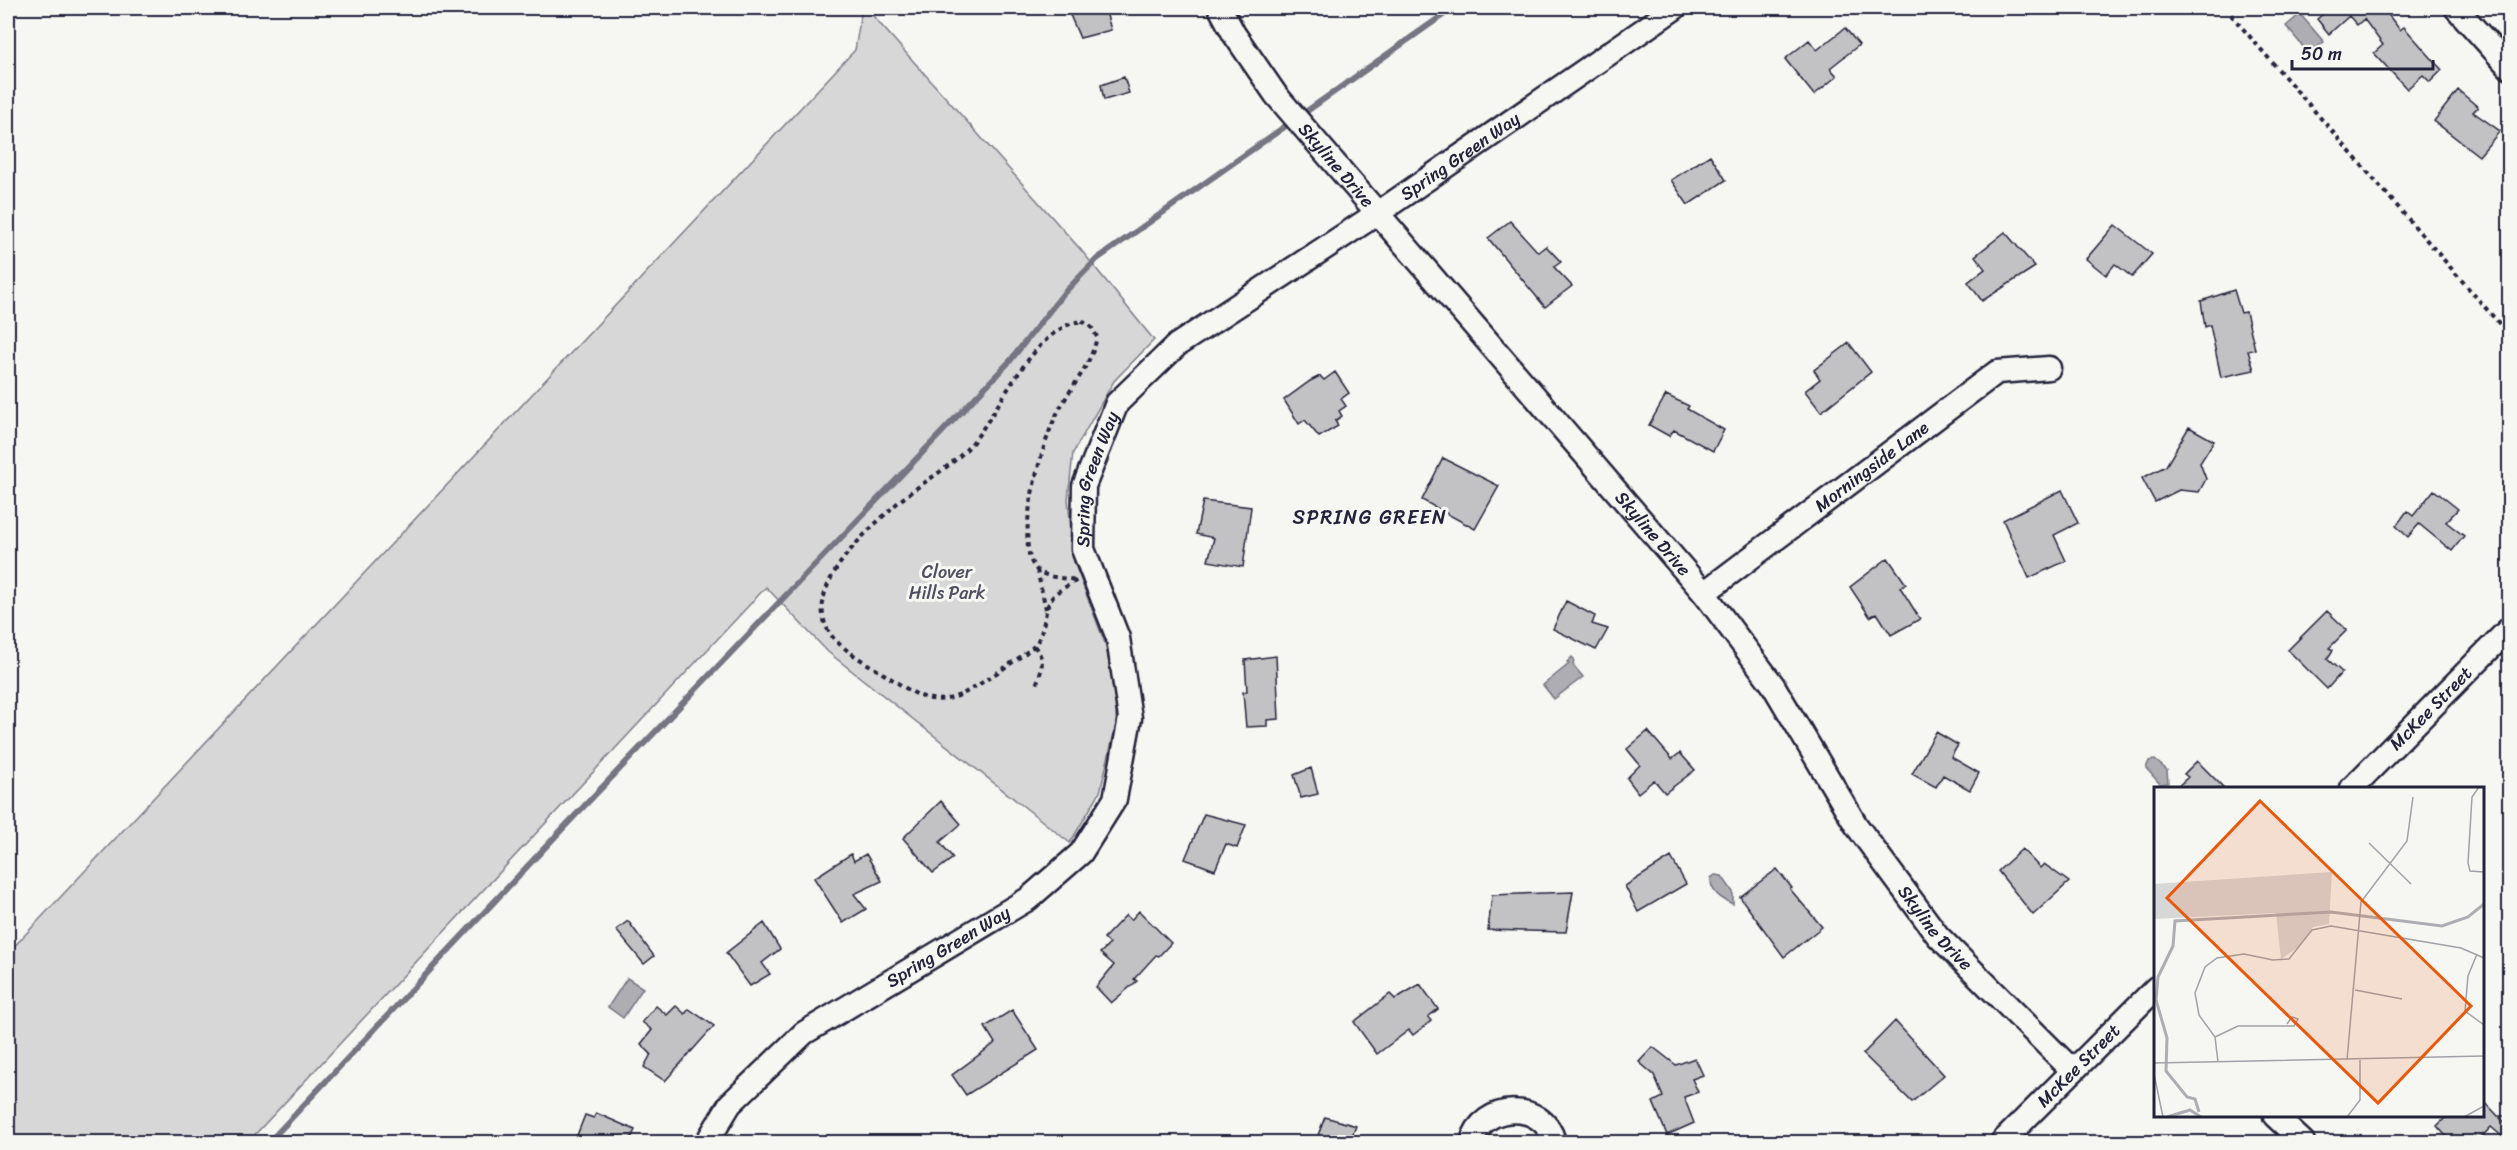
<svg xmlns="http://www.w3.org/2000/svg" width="2517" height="1150" font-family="Sriracha,sans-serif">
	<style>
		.green { fill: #d7d7d7; stroke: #7c7c89; stroke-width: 1.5 }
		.water { fill: #adadb3; stroke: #757583; stroke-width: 1.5 }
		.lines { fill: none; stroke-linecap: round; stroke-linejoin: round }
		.stream { stroke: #757583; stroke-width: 6 }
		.building { fill: #c2c2c4; stroke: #22223b; stroke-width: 1.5 }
		.minor-casing { stroke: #22223b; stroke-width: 27 }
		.path { stroke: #22223b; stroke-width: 4; stroke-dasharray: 4.5 4.5; stroke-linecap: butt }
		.minor { stroke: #f6f6f2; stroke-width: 22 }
		.labels { text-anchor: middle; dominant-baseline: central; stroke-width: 6; stroke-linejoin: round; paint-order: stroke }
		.street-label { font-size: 18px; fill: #22223b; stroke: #f6f6f2 }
		.park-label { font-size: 18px; fill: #4f4f62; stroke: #f6f6f2 }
		.neighbourhood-label { font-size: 20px; letter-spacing: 1.5px; fill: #22223b; stroke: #f6f6f2 }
		.inset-river { fill: none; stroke: #adadb3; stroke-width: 3 }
		.inset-road { fill: none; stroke: #a1a1a9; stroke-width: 1.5 }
		.view { fill: #e8590c; fill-opacity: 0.15; stroke: #e8590c; stroke-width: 3 }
		.inset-edge { fill: none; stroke: #22223b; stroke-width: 3 }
	</style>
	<rect width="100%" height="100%" fill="#f6f6f2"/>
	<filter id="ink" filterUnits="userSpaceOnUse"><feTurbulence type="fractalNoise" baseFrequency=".0167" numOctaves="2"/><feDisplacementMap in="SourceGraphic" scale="12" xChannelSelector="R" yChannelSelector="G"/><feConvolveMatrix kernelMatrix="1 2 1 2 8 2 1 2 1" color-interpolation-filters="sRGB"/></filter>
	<g filter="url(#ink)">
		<path class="green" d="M862 8H866L1081 250 1154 340 1114 381 1073 453 1068 499 1074 562 1106 646 1116 705V725L1100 792 1070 843 828 652 766 587 248 1142H8V953L855 50Z"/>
		<path class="water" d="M2300 14 2324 42 2309 54 2286 26Z
			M1572 657 1574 659 1573 665 1583 677 1554 699 1543 685 1569 664 1567 662Z
			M2155 760 2167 770 2168 783 2160 784 2146 768 2149 761Z
			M1715 875 1722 876 1733 892V904C1723 900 1710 892 1711 878Z
			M627 978 643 988 623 1018 608 1007Z"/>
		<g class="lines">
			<path class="stream" d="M269 1142 568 823 1010 361 1063 294 1097 259 1453 8"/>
		</g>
		<path class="building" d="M1067 8H1105L1111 30 1080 38Z
			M2330 8H2383L2400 30 2404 27 2442 70 2430 82 2423 75 2407 89 2374 53 2383 45 2364 19 2357 25 2349 16 2329 34 2317 19Z
			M1845 28 1859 45 1830 68 1837 76 1814 95 1785 59 1809 40 1817 50Z
			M1124 77 1129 93 1104 100 1101 85Z
			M2458 90 2478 107 2473 112 2500 131 2479 156 2434 121Z
			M1710 155 1726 180 1688 205 1671 180Z
			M1510 221 1538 252 1546 246 1561 262 1554 267 1572 286 1545 307 1488 238Z
			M2115 225 2152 254 2132 277 2115 264 2106 275 2086 259Z
			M2005 232 2035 267 1982 301 1968 282 1985 269 1975 256Z
			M2234 290 2241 313 2246 312 2255 349 2248 351 2254 370 2221 377 2210 325 2205 327 2201 301Z
			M1849 343 1871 372 1821 412 1805 391 1820 379 1814 370Z
			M1335 372 1349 393 1341 399 1346 406 1339 411 1342 416 1335 421 1338 426 1319 437 1305 420 1299 424 1284 400 1310 381 1320 376 1324 380Z
			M1666 395 1689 406 1687 409 1724 430 1713 451 1674 430 1669 436 1649 425Z
			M2189 427 2214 441 2200 463 2206 479 2199 492 2179 490 2155 502 2142 478 2166 466Z
			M1443 458 1499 486 1475 529 1422 500Z
			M2062 490 2078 523 2054 535 2066 561 2029 578 2003 520Z
			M2434 490 2458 509 2446 522 2464 536 2452 551 2419 524 2408 537 2396 526 2407 511 2413 516Z
			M1203 501 1251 507 1243 567 1208 561 1214 538 1196 534Z
			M1888 558 1906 584 1900 587 1920 619 1891 635 1877 613 1870 617 1850 587Z
			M1566 601 1595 616 1592 624 1608 629 1596 650 1553 629Z
			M2327 611 2347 630 2329 648 2333 650 2327 659 2342 672 2327 689 2288 650Z
			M1276 656 1279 719 1267 720V726L1246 727 1243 692 1247 691 1245 660Z
			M1648 731 1672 759 1680 753 1695 770 1665 793 1654 780 1638 793 1627 778 1640 765 1627 749Z
			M1936 732 1958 745 1951 757 1979 773 1970 790 1943 775 1936 787 1912 774Z
			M2197 761 2225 789H2175L2188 777 2184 774Z
			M1311 768 1318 794 1301 798 1294 775Z
			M941 801 961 824 940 842 953 858 933 873 903 838Z
			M1204 814 1246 825 1237 848 1226 844 1215 870 1185 859Z
			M2022 849 2040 868 2044 864 2069 882 2033 915 1998 871Z
			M851 854 854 861 866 854 882 881 854 894 866 909 843 923 814 878Z
			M1671 857 1686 884 1638 912 1625 886Z
			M1777 869 1792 888 1790 889 1822 927 1784 957 1740 897Z
			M1573 892 1566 932 1488 930 1492 895Z
			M1139 911 1171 943 1159 956 1156 955 1134 979 1137 981 1111 1003 1096 987 1114 965 1100 953 1110 944 1104 938 1126 915 1131 920Z
			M628 921 654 956 644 964 616 930Z
			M764 923 780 949 762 963 770 974 750 986 726 953Z
			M1420 984 1438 1009 1428 1017 1431 1021 1413 1035 1409 1030 1377 1054 1354 1022 1390 994 1395 999Z
			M656 1006 667 1015 676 1006 685 1014 689 1009 714 1026 665 1081 644 1067 651 1054 641 1044 652 1030 642 1022Z
			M1012 1010 1038 1050 966 1095 952 1075 995 1043 985 1027Z
			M1895 1021 1944 1075 1912 1102 1863 1054Z
			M1653 1047 1676 1065 1695 1058 1703 1075 1692 1079 1698 1092 1684 1097 1694 1123 1667 1135 1653 1102 1663 1097 1654 1075 1639 1062Z
			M2482 1099 2498 1116H2503L2500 1118 2510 1127V1143L2491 1127 2476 1143H2452L2437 1126 2447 1116H2482Z
			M596 1113 635 1130 629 1143H574L585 1115 594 1118Z
			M1325 1117 1356 1126 1349 1143H1315Z"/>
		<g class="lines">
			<g class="minor-casing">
				<g id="minor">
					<path id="s1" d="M1220 8 1234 34 1276 95 1704 593 1773 685 1856 825 1938 936 2073 1071"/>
					<path d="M2456 8 2510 68"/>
					<path id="s2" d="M1704 593 1997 372 2049 368"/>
					<path id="s3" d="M2352 788 2510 628"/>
					<path d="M2275 1116 2303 1142"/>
					<path id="s4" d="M707 1142 730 1104 804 1033 1028 899 1081 853 1115 799 1130 718 1118 638 1083 549 1084 486 1117 403 1177 345 1378 213 1675 8"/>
					<path d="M1472 1142C1481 1103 1544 1099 1554 1142"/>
					<path id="s5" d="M2002 1142 2156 988"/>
				</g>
			</g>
			<path class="path" d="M2225 8 2510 336
				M1082 321 1092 328 1097 337C1090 369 1068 389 1055 418 1042 445 1012 547 1037 570 1046 578 1065 578 1077 580 1070 585 1060 589 1054 595 1042 609 1047 629 1035 645 1028 653 971 691 960 695 928 709 909 689 882 673 867 663 842 650 831 635 800 591 862 536 892 508 918 483 949 471 973 442 1001 408 1034 327 1082 321Z
				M1037 570 1046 609
				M1034 646C1046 659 1042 670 1036 685"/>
			<use href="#minor" class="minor"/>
		</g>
	</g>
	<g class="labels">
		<g class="street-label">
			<text stroke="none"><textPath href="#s4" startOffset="1377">Spring Green Way</textPath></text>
			<text stroke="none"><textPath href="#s1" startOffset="196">Skyline Drive</textPath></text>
			<text stroke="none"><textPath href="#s2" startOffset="210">Morningside Lane</textPath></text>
			<text stroke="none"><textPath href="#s4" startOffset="873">Spring Green Way</textPath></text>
			<text stroke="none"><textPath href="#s1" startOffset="682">Skyline Drive</textPath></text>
			<text stroke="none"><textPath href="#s3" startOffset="112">McKee Street</textPath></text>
			<text stroke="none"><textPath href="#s1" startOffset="1168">Skyline Drive</textPath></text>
			<text stroke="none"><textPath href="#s4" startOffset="315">Spring Green Way</textPath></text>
			<text stroke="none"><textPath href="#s5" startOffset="108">McKee Street</textPath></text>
		</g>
		<g class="park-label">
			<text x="947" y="572">Clover<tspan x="947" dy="21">Hills Park</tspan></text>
		</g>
		<g class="neighbourhood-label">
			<text x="1370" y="517">SPRING GREEN</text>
		</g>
	</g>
	<g transform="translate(2154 787)">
		<rect width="330" height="330" fill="#f6f6f2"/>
		<path d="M178 85 175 137 159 140 146 159 127 172 122 126 0 132V97Z" fill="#d7d7d7"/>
		<path class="inset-river" d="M45 325 41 312 33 310 12 284 13 251 2 213 4 190 19 159 21 134 177 125 288 139 314 130 330 117M13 330 36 323 47 330"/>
		<path class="inset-road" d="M325 0 318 10 314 76 316 84 330 85M215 56 257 97M323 167 314 189 311 224 330 238M201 203 248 212M61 250 84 239H140L144 232 138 230 133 237M193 273 207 115 253 54 259 10M64 275 61 250 45 228 41 206 51 180 63 171 90 167 119 173 135 172 158 143 177 139 307 161 330 171M0 276 330 269M0 287 9 330M193 330 206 313V273M310 330 330 319"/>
		<path class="view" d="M106 14 317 219 224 316 13 111Z"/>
		<rect width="330" height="330" class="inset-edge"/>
	</g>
	<rect width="2517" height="1150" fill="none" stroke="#f6f6f2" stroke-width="30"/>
	<rect x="15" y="15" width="2487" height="1120" fill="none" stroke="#22223b" stroke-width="2" filter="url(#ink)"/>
	<path d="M2292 60v9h141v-9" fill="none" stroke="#22223b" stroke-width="3"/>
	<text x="2301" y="60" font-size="18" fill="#22223b" stroke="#f6f6f2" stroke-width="4.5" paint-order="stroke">50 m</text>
</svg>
